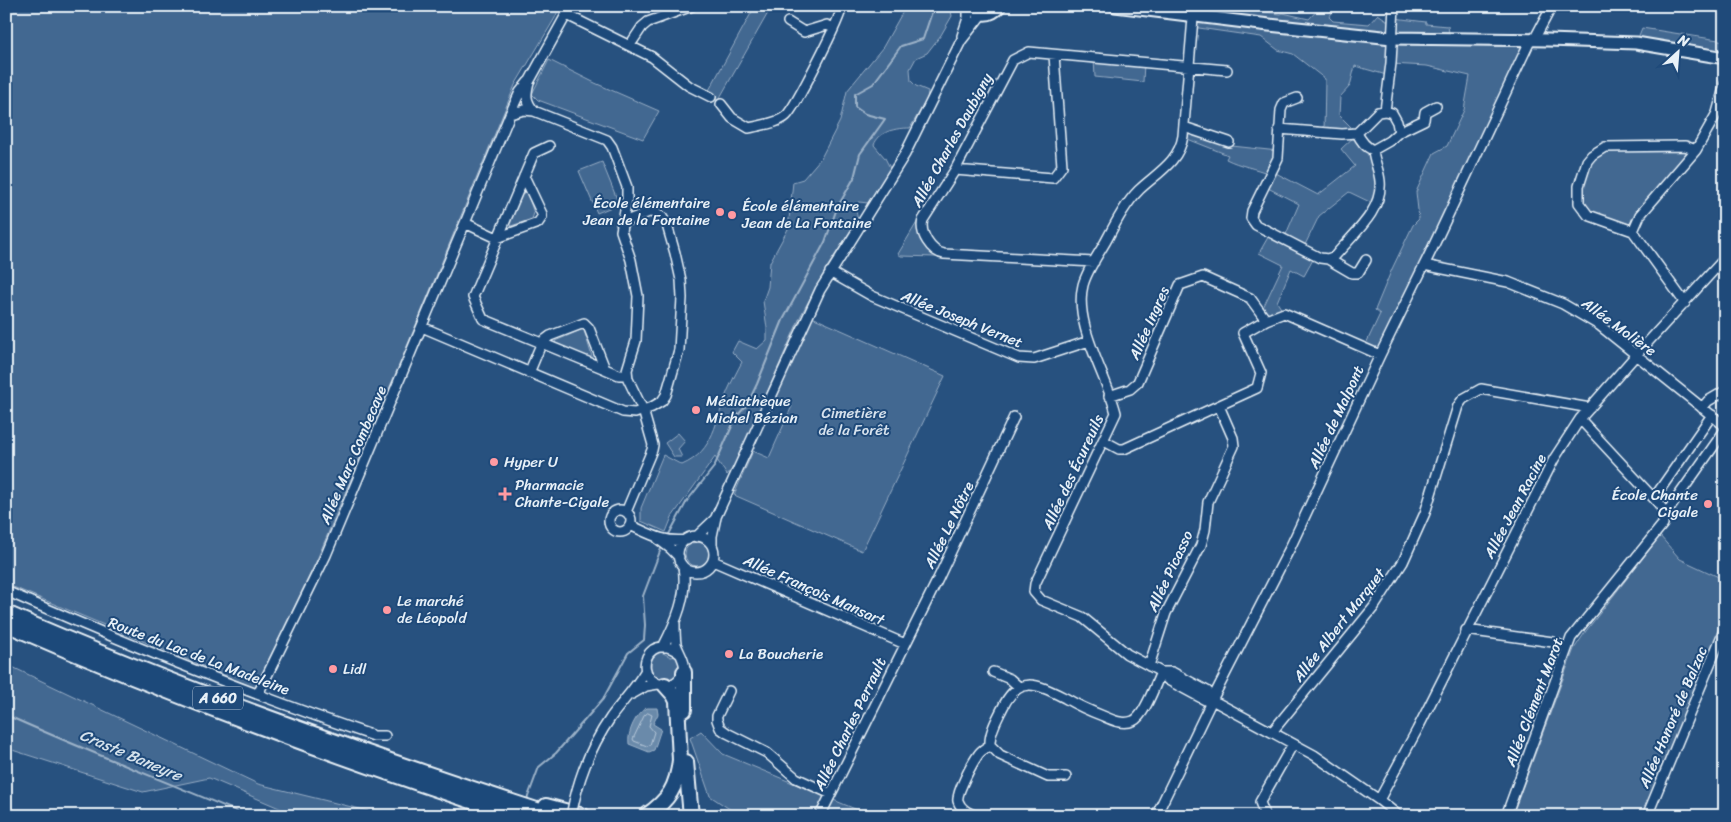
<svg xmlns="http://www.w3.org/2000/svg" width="1731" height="822" font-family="Sriracha,sans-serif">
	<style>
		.green { fill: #436891; stroke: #96acc4 }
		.water { fill: #6b8aaa; stroke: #9db3c9 }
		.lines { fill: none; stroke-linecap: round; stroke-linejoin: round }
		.shore { stroke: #b6c8d9; stroke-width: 1 }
		.stream { stroke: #9db3c9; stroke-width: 2 }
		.minor-casing { stroke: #e8f1f8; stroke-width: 12 }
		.major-casing { stroke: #e8f1f8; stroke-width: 15 }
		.highway-casing { stroke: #e8f1f8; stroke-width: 18 }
		.minor { stroke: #1f4a7a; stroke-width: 9 }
		.major { stroke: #1f4a7a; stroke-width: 11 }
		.highway { stroke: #1f4a7a; stroke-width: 14 }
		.minor-bridge-casing { stroke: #e8f1f8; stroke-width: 12; stroke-linecap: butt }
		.minor-bridge { stroke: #1f4a7a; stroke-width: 9 }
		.poi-dot { fill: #ff9aa2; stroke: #1f4a7a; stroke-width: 2 }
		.labels { text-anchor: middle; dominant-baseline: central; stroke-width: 4; stroke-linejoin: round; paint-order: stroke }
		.shield { fill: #1f4a7a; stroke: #acbfd2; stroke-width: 1 }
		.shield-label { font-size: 14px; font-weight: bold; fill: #e8f1f8 }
		.street-label { font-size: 15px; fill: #e8f1f8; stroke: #1f4a7a }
		.poi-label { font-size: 15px; fill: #e8f1f8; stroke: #1f4a7a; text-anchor: start }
		.park-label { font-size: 15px; fill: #d8e3ee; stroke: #1f4a7a }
		.water-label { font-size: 16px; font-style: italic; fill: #d5e2ec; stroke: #1f4a7a }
	</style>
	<rect width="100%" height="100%" fill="#27517f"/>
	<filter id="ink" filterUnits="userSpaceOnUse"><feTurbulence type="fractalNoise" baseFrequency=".02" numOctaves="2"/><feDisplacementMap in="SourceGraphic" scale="10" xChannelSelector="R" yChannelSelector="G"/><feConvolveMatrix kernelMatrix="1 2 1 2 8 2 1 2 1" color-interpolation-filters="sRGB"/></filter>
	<g filter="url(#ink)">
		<path class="green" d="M6 6H560L555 18 515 85 413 332 316 562 255 688 6 584Z
			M755 6H772L718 101 707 94Z
			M906 6H950L952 16 941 35 927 53 916 58 910 69 911 81 916 86 928 91 927 99 910 128C896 128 879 131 874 145L885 158 890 168 868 203 859 202C855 207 856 213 858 219L826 269 801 315 736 464 727 475 715 457 672 517 666 532 641 521V508L663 455 682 465C715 451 715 420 728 390 732 381 737 371 742 362L732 352 738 341 757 349 767 340V328L763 301 768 287 770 262 788 229 793 182 803 179 821 158 840 121 847 91 883 47Z
			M1219 6C1229 6 1237 10 1246 9L1248 6H1259L1258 8 1265 12 1281 14 1283 13 1309 19 1321 6H1337L1329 17 1333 21 1369 24 1378 14 1388 21 1394 18 1426 22V24L1448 26 1450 40H1532L1380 355 1364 348 1380 314 1375 310 1392 269 1413 225 1419 219 1416 192 1434 153 1447 146 1464 110 1470 76 1427 66 1391 64 1390 76 1355 66 1350 86 1340 97 1339 115 1357 133 1367 148 1380 179 1376 205 1349 192 1319 216 1303 249 1315 256 1304 276 1291 269 1277 302 1284 313 1266 320 1261 312 1283 265 1259 253 1271 232 1284 239 1299 204 1264 186 1270 174C1255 168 1240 166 1226 159L1228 155 1185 138 1186 131 1232 146 1278 151 1272 171 1318 195 1355 166 1341 149 1357 134 1324 132 1325 79 1293 54 1278 50 1261 37 1192 27 1193 15 1214 18Z
			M1642 28 1725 41V58L1636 43Z
			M1094 59 1144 63 1143 82 1095 77Z
			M549 60 595 83 659 111 643 139 538 100 532 94Z
			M1605 147 1696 150 1640 215 1633 231 1588 215 1579 203 1587 161Z
			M602 162 619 204 597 213 579 171Z
			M523 190 527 193 534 213 532 219 511 226 509 224Z
			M919 219 924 244 936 257 901 256 898 254Z
			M812 317 945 376 862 551 734 495 753 451 769 458 792 406 776 399Z
			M581 330H584L593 360 556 344 555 341Z
			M678 433 685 441 678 449 682 457H674L665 443Z
			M1660 536 1680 559 1725 580V616L1643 816H1512L1574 649 1586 631Z
			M685 554a12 12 0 1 1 24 0a12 12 0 1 1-24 0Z
			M661 652 671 657 677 656 682 666C666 703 635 662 661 652Z
			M6 664 258 784 368 811 373 816H298L209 778 143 792 6 748Z
			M701 731 723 754 872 816H740L710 796 690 738Z"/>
		<path class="water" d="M646 708H657L658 714 653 724 661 729 654 750 649 752 629 744C627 732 636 714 646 708Z"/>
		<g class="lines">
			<path class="shore" d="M648 713 652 715 649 726 654 732 650 745 647 746 634 741 633 739 644 716Z"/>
			<path class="stream" d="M668 536 687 501 714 467 736 417 747 405 757 384 783 320 825 242 837 208 854 178 860 154 885 119 865 114 855 107V94L873 84 901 46 923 39 934 6
				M6 715C86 751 167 782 248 816
				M526 802 539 767 556 753 603 699 628 653 644 640 645 625 643 596 662 546"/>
			<g class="minor-casing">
				<path id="minor" d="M571 6 529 82C526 94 525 101 534 111L607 140 612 147 627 187V200L621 231 631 260 638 296 636 341 627 370 628 379 643 410 653 445 652 450 626 512
					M1194 6 1183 136C1179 162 1157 173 1139 190 1125 204 1115 224 1106 241 1098 255 1087 270 1083 285 1073 324 1107 376 1116 413L1035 584 1034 592 1041 600 1082 617 1127 654 1161 672 1168 680 1207 701 1212 700 1314 755 1379 800 1399 816
					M567 15 652 57 689 86 711 97
					M788 22 804 32 827 25 833 28
					M962 36 968 18V6
					M630 45 642 27 648 22 692 6
					M1297 98 1284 103 1281 110 1278 158 1252 211 1251 218 1256 225 1320 258 1328 259 1335 256C1353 234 1383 211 1380 181 1379 170 1374 161 1373 150
					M721 104 732 118 749 128C760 125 777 124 786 116 795 108 841 18 842 6
					M1385 111 1392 113 1397 122 1399 132 1389 141 1373 150C1365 147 1361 141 1357 133L1378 112Z
					M1385 111 1391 63 1394 6
					M510 114 520 92 528 82
					M1184 127 1229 142
					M1279 129 1342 134 1357 133
					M1399 132 1424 120 1425 112 1436 106
					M955 170 1053 178 1062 166 1054 55
					M465 223 510 114 524 110 534 111
					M1633 231 1588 215 1579 203V186L1587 161 1592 155 1605 147 1685 146 1696 150
					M1328 259 1352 273H1358L1366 260
					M1094 262 944 254C931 252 919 233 923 220L955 170 1013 60 1029 52 1227 70
					M1424 265 1508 282 1563 304 1599 325 1725 426
					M830 272 872 296 1019 358 1034 359 1089 341
					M1685 303 1633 231 1640 215 1696 150 1717 113 1725 84
					M422 327 623 412 635 413 652 407 662 401 666 395 679 350 682 298 681 280 675 253 667 225 662 217 657 213 649 212 621 223
					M605 369 619 375H627
					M529 373 542 342 550 336 584 323 589 328 605 369 483 319 473 297 534 153 549 146
					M1109 396 1130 389 1138 382 1180 285 1203 277 1250 298 1266 320
					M1702 408 1708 401 1725 391
					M1104 441 1119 449H1124L1257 388 1261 373 1243 333 1266 320 1284 313 1380 355
					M1654 498 1712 415
					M609 521a11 11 0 1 1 22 0a11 11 0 1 1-22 0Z
					M1664 512 1670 508 1725 430
					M630 525C650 534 664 543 687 540
					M678 554a18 18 0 1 1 36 0a18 18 0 1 1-36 0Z
					M696 537 716 518
					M658 539 671 549 679 557
					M712 546V536L716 517 820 290 905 154 961 41 982 14
					M713 561 905 644
					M6 591C127 644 249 694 374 736H385
					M675 624C675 631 675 637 676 644 680 656 691 667 679 679 664 695 638 677 647 657 654 643 670 645 680 654
					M1466 630 1553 642 1567 648
					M663 647C676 622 688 595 683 567
					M1149 666 1166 613 1201 545 1205 530 1208 502 1234 446 1233 438 1219 406
					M993 672 1010 679 1019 687
					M1161 672H1172L1207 691 1210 694 1212 700
					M729 691 717 716V720L720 728 727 733 767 753 796 778 831 794
					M258 694 326 555 465 223 497 238 538 223 542 217V214L524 176
					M632 694 646 686 658 684
					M1272 732 1374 607 1403 562 1425 513 1458 406 1463 399 1481 389 1590 408
					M990 745 1000 755 1048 777H1066
					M1379 800 1417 730 1554 459 1580 419 1636 355 1725 258
					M574 802C581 771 593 743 611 717 623 701 636 687 646 670
					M820 816 938 579 1014 417
					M976 816C969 813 961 810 958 801 956 793 973 762 978 755 981 750 986 748 990 745 989 733 997 719 1002 709 1018 674 1037 684 1065 698 1077 705 1090 711 1103 716 1112 720 1123 725 1133 721 1144 717 1156 683 1161 672
					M1156 816 1212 700 1290 548 1380 355 1433 247 1529 43 1536 36 1552 6
					M1265 816 1260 802 1293 744
					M1506 816 1571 638 1663 524 1664 512 1659 504 1580 419
					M1647 816 1725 628"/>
			</g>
			<g class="major-casing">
				<path id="major" d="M970 6C979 17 991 17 1000 6
					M1115 6 1269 25 1392 38 1548 40 1636 43 1725 58"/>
			</g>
			<g class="highway-casing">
				<path id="highway" d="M6 613C185 691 370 756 555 816
					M6 624C173 697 344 760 517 816
					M684 710V672
					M686 762 691 816
					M546 806 583 816
					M646 816C669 800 677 787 680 760L677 701 674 695 665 685"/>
			</g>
			<use href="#minor" class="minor"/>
			<use href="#major" class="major"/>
			<use href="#highway" class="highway"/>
			<g class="minor-bridge-casing">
				<path id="minor-bridge" d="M571 816 574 802"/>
			</g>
			<use href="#minor-bridge" class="minor-bridge"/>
		</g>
	</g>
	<g class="poi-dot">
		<circle cx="720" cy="212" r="5"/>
		<circle cx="732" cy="215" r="5"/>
		<circle cx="696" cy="410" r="5"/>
		<circle cx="494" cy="462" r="5"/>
		<path d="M502.5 486.5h5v5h5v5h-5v5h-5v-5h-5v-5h5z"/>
		<circle cx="1708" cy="504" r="5"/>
		<circle cx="387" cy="610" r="5"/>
		<circle cx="729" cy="654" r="5"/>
		<circle cx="333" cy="669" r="5"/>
	</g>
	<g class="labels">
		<rect class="shield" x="193" y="686.5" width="50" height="23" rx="4"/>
		<g class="shield-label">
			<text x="218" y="698">A 660</text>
		</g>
		<g class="street-label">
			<text transform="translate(952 140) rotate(-61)">Allée Charles Daubigny</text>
			<text transform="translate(962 319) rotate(22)">Allée Joseph Vernet</text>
			<text transform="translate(1149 323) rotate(-66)">Allée Ingres</text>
			<text transform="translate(1619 327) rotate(36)">Allée Molière</text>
			<text transform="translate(1336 417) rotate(-65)">Allée de Malpont</text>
			<text transform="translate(353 455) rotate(-67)">Allée Marc Combecave</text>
			<text transform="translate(1073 472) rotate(-65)">Allée des Écureuils</text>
			<text transform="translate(1515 506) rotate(-62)">Allée Jean Racine</text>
			<text transform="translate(949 525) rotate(-64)">Allée Le Nôtre</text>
			<text transform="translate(1170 571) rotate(-65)">Allée Picasso</text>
			<text transform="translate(814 590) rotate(24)">Allée François Mansart</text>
			<text transform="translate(1339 625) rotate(-52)">Allée Albert Marquet</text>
			<text transform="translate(199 656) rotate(21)">Route du Lac de La Madeleine</text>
			<text transform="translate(1534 702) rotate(-69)">Allée Clément Marot</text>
			<text transform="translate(1673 717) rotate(-67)">Allée Honoré de Balzac</text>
			<text transform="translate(850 724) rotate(-64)">Allée Charles Perrault</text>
		</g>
		<g class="poi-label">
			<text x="710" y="203" text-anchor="end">École élémentaire<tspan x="710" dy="17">Jean de la Fontaine</tspan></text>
			<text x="742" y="206">École élémentaire<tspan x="742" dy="17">Jean de La Fontaine</tspan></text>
			<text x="706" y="401">Médiathèque<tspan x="706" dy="17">Michel Bézian</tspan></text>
			<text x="504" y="462">Hyper U</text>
			<text x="515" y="485">Pharmacie<tspan x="515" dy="17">Chante-Cigale</tspan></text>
			<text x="1698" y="495" text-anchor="end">École Chante<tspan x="1698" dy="17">Cigale</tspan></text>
			<text x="397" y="601">Le marché<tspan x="397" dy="17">de Léopold</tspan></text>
			<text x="739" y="654">La Boucherie</text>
			<text x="343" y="669">Lidl</text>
		</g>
		<g class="park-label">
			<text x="854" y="413">Cimetière<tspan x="854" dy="17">de la Forêt</tspan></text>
		</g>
		<g class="water-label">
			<text transform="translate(131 755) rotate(23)">Craste Baneyre</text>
		</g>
	</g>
	<rect width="1731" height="822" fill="none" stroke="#1f4a7a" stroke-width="25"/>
	<rect x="12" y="12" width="1706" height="797" fill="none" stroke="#e8f1f8" stroke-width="2" filter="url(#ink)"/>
	<g transform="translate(1678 52) rotate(26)" stroke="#1f4a7a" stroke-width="4" paint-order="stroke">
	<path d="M0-4L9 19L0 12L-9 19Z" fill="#e8f1f8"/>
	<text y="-8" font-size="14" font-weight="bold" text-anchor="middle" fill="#e8f1f8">N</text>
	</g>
</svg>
